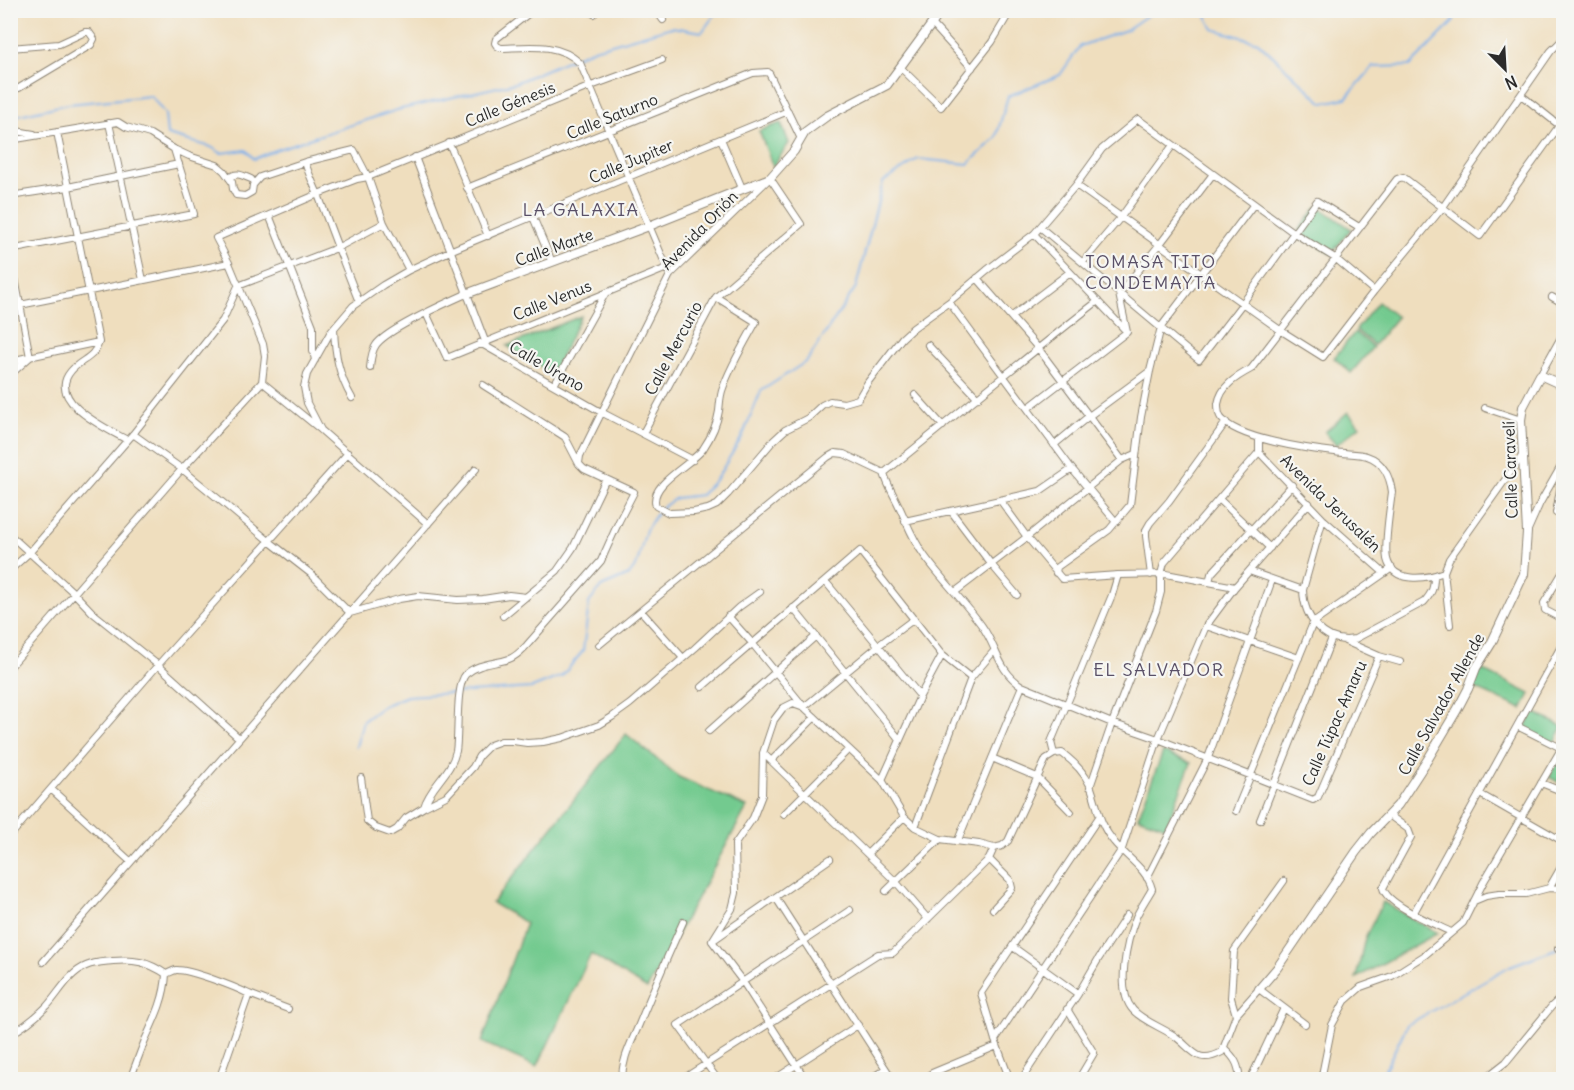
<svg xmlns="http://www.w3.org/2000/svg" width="1574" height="1090" font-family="Delius,sans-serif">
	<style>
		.green { fill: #73ca8f; stroke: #4f7a5d; stroke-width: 1.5 }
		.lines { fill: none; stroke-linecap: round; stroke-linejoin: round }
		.stream { stroke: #7db0ea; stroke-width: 2 }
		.minor-casing { stroke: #8d8474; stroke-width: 8 }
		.tertiary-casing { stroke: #8d8474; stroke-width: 10 }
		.minor { stroke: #fff; stroke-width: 6 }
		.tertiary { stroke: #fff; stroke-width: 8 }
		.labels { text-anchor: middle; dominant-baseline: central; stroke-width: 4.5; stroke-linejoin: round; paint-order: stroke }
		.street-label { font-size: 16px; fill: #2b2b2b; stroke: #f6f6f2 }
		.neighbourhood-label { font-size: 18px; letter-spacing: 1.5px; fill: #5a5067; stroke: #f6f6f2 }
	</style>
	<rect width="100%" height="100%" fill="#f6f6f2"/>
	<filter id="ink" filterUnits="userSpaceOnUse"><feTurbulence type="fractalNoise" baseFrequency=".0167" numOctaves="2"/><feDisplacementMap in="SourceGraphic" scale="12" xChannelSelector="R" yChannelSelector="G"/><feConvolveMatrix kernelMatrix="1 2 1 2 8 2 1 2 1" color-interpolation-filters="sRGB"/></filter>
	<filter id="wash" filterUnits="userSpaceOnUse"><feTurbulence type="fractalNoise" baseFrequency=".008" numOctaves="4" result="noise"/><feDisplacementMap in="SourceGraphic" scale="24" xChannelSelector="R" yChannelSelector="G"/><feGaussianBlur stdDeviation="1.35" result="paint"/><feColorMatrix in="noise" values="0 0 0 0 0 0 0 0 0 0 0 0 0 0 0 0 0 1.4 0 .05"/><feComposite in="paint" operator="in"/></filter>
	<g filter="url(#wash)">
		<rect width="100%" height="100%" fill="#efdebe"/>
		<path class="green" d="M781 123 789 143 773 167 759 131Z
			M1318 206 1351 229 1331 254 1298 231Z
			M1378 302 1397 317 1374 345 1356 330Z
			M581 316 552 374 507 346Z
			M1355 332 1373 347 1351 373 1334 358Z
			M1348 412 1360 426 1336 445 1325 432Z
			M1481 669 1530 694 1522 709 1472 687Z
			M1533 712 1563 727 1553 745 1524 729Z
			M626 734 679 777 747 807 647 989 591 954 537 1067 482 1042 526 923 492 903Z
			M1163 752 1191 763 1166 827 1138 817Z
			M1561 756 1563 758V785L1549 777Z
			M1383 902 1438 933 1356 978 1365 938Z"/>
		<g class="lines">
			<path class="stream" d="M820 10 824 12 828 10
				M1203 10 1213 29 1258 42 1323 103 1346 98 1373 67 1410 66 1454 21 1452 10
				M10 117 68 104 151 96 165 114 167 135 211 147 221 153 246 150 254 159 278 149 397 110 515 83 594 49 672 27 702 32 718 10
				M356 747 363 721 383 706 407 696 532 688 562 676 583 651 589 603 601 587 629 575 637 564 646 530 660 509 676 498 701 495 717 478 742 437 761 391 807 361 856 287 883 182 918 159 968 164 996 138 1008 96 1060 75 1080 46 1126 30 1155 10
				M1380 1080 1407 1025 1510 966 1558 948"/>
		</g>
	</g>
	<g filter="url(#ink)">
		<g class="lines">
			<g class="minor-casing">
				<path id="minor" d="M533 10 496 39 495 43 497 46 501 48C529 47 558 42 580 63L670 275
					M591 10 594 14
					M656 10 663 20
					M933 25 972 68
					M10 48 59 44 85 32H89L94 39 91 45 19 88 10 91
					M901 68 941 107 992 42 1011 10
					M1521 95 1564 129
					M109 123 143 280
					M10 130 34 134
					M57 132 99 342C93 360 82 358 71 371 45 401 108 429 127 440
					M721 139 742 188
					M10 140 118 122 126 127 150 134 174 149 189 156 217 165 224 171 232 182 233 189 236 195 245 196 252 192 253 185 260 177 305 162 354 150 368 177 384 223 409 270
					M449 143 488 236
					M415 157 485 341
					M305 162C309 175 314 185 319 197 332 232 345 267 359 302
					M229 178C237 171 243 176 251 179
					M1076 185 1280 330 1323 357 1374 291 1443 207 1551 51 1564 38
					M467 188 753 73 768 72 770 75 801 139
					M10 196 68 187 179 164
					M269 215 313 326V351L315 360
					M533 217 552 262
					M1040 227 1199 360 1242 304 1317 201 1359 227
					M1034 234 1126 331
					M10 250 194 214 174 149
					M10 252 30 357 10 375
					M1083 262 1121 217 1173 145
					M977 278 1038 348 1122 460
					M716 297 756 322C745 342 730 367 723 388 720 395 720 403 719 411 717 425 711 437 703 449 691 465 648 484 656 506L669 513 694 512 708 509 717 505 728 494 773 441 785 430 808 418 822 405 830 401 844 403 858 399 868 382 902 338 913 328 949 302 987 270 1034 234 1076 185 1102 149 1138 119 1294 233 1335 258 1374 291
					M1552 297 1564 304
					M949 302 1072 469 1116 522
					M10 307 229 263
					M426 313 447 358 667 268
					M1011 317 1070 272
					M334 329C335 355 339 376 352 398
					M480 343 601 412 693 460
					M928 345 978 398
					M10 361 99 342
					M370 368C371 360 371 352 376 345 387 329 446 303 466 294
					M1540 375 1564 332
					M262 382 321 430 428 524
					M554 385 605 294
					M915 395 943 426
					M1028 408 1127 332 1119 294 1160 244 1213 174
					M1485 408 1521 420
					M321 430 307 403 304 387 307 374 330 333 353 306 383 285 409 270 452 250 788 111
					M133 434 182 469 227 506 269 541 310 573 350 613 399 599 418 596 458 600 483 599 509 595 526 597
					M1054 445 1089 416 1150 371
					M1259 452 1323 519 1384 573
					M579 463 580 456 670 275 770 178 801 224 716 297 643 433
					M1564 466 1556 513 1564 517
					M884 473C955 416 1026 357 1098 301
					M1219 499 1270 548
					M1000 500 1027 537 1062 579 1118 575 1166 574 1235 587
					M951 511 991 564 1017 595
					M1323 519 1303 590C1304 618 1324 645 1355 639L1424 602C1432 593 1434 588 1434 576
					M905 521 1040 491 1072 469
					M1528 530 1540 503 1564 461
					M10 535 74 593 93 613 158 665 239 738
					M10 570 30 552 133 434 223 320 238 286 337 248 384 223
					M1564 570 1544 603 1545 610 1564 620
					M1249 571 1303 590
					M1444 572C1426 579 1393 584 1387 559 1384 544 1390 508 1392 492 1390 477 1383 461 1367 456 1357 453 1345 454 1335 452 1308 449 1237 439 1221 418 1218 414 1218 409 1218 404 1221 386 1236 377 1251 369L1397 179 1403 177 1480 236 1559 126
					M1056 573 1057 567 1109 530 1130 505 1141 417 1150 371 1161 327 1254 204
					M1151 575 1146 536V530L1150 523 1169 501 1226 422
					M825 581 920 696
					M1209 582 1211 574 1292 485
					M955 592 1027 537 1122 460 1136 454
					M793 608 900 740
					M641 611 683 658
					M503 616 557 571 573 548 606 479
					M728 616 752 643 804 707 879 645 914 619
					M1450 625 1444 572 1449 559 1522 456
					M1206 626 1299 658
					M1345 641 1379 656 1400 662
					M599 645 828 457 835 453 844 454 884 473C887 484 892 492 897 502 907 522 911 537 924 555 942 580 964 601 982 626 997 647 998 671 1022 686L1112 723 1158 739 1313 800 1318 797 1379 656
					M10 667 182 469 262 382 265 356 263 344 229 263 216 238 318 194 357 179 368 177 591 86 662 60
					M702 687 860 551 942 655 971 678
					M1517 726 1563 749
					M709 731 816 636
					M763 753 896 882 928 919
					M1054 754 1051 742 1112 595 1118 575
					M992 758 1037 777 1071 812
					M771 761 815 717
					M361 778 367 821 376 828 390 833 397 829 406 818 424 807C430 786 451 774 456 751 459 735 455 685 466 674 478 663 495 664 509 659 517 656 522 650 527 645L601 561 619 521 634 492 584 469 579 464 565 437 483 385
					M882 780 920 696 942 655
					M1541 783 1564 792
					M1090 787 1112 723 1156 611 1161 592V574L1164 563 1259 452V438
					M51 789 130 861
					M1480 794 1564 842
					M424 807 446 796 473 767 479 756 490 745 501 741H513L527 743 543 742 562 738 599 725 612 717 630 704 695 648 739 607 760 592
					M1236 811 1313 623 1392 568
					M784 814 849 749
					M1389 815 1408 829 1411 837 1383 888C1387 905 1435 924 1451 932
					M1260 820 1332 638
					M915 827 971 678 994 651
					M10 836 158 665 348 453
					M958 840 1022 686
					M867 854 904 817
					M989 859 1010 880 1012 888 993 909
					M1147 878 1208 758 1272 580
					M1549 888 1564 862
					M886 891 940 839
					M776 898 893 1080
					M1474 901 1486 896 1499 894H1526L1549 888 1564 889
					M1413 914 1564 641
					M715 939 830 859
					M712 941 732 909 736 893 735 844 753 818 762 795 763 753 774 720 783 708 793 703 804 707 882 780 904 817 915 827 940 839 979 844 994 848 1002 846 1008 841 1046 759 1054 754 1062 753C1074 762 1084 772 1090 785 1098 805 1098 823 1114 842 1126 857 1147 869 1152 889 1147 898 1140 908 1136 917 1127 940 1115 990 1133 1010 1143 1021 1163 1028 1176 1037 1194 1051 1198 1065 1222 1052L1236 1015 1259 989 1305 1024
					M712 941 743 982 806 1080
					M1013 947 1078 994
					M1558 949 1564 948
					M43 962 476 469
					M166 974C169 973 172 971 176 970 189 969 235 987 249 994
					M1067 1009 1094 1053 1078 1080
					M1236 1015 1231 998 1234 951 1284 881
					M10 1034C23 1028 37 1016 47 1006 59 993 69 973 86 966 95 962 104 962 113 961 135 959 148 962 166 974
					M995 1040 1122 849 1158 739 1206 626 1235 587 1309 503
					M1224 1048C1234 1057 1240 1065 1239 1080
					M932 1073 997 1046
					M130 1080C135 1066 140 1053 145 1040 155 1018 165 998 166 974
					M219 1080 249 994 288 1009
					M622 1080C622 1057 632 1042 640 1022 654 988 668 955 683 922
					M681 1080 878 954 893 953 989 859 994 848
					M718 1080 678 1025 850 910
					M773 1080 858 1025
					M868 1080 886 1069
					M1010 1080 995 1040 981 993 1099 817
					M1021 1080 1078 994 1099 958 1127 915
					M1250 1080 1284 1008
					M1321 1080 1332 1025 1345 1001 1361 987 1392 976 1425 955 1463 923 1483 883 1564 744
					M1483 1080 1506 1062 1552 1006 1564 995"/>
			</g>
			<g class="tertiary-casing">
				<path id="tertiary" d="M466 294 649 226 770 178 794 151 805 132 827 116 887 85 942 10
					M1259 989 1277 968 1356 852 1371 833 1398 805 1428 759 1457 710 1468 689 1476 668 1491 644 1524 574 1527 532 1521 420 1523 407 1540 375 1564 386"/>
			</g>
			<use href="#minor" class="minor"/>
			<use href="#tertiary" class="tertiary"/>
		</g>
	</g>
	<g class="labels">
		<g class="street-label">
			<text transform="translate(510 104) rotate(-22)">Calle Génesis</text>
			<text transform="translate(612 116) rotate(-22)">Calle Saturno</text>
			<text transform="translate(631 161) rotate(-23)">Calle Jupiter</text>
			<text transform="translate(699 230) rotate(-46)">Avenida Orión</text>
			<text transform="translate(554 247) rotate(-20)">Calle Marte</text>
			<text transform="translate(552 300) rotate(-22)">Calle Venus</text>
			<text transform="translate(673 348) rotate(-62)">Calle Mercurio</text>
			<text transform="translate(547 366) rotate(30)">Calle Urano</text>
			<text transform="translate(1510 470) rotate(-92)">Calle Caravelí</text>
			<text transform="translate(1331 503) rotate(44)">Avenida Jerusalén</text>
			<text transform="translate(1441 704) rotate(-61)">Calle Salvador Allende</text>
			<text transform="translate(1334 723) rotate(-66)">Calle Túpac Amaru</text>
		</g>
		<g class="neighbourhood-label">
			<text x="581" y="209">LA GALAXIA</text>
			<text x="1151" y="261">TOMASA TITO<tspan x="1151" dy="21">CONDEMAYTA</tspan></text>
			<text x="1159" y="669">EL SALVADOR</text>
		</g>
	</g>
	<rect width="1574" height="1090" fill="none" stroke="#f6f6f2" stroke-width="36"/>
	<g transform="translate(1505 69) rotate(156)" stroke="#f6f6f2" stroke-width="4.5" paint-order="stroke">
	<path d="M0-4.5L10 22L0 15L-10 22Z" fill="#2b2b2b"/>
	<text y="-9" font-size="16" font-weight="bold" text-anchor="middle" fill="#2b2b2b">N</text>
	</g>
</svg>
